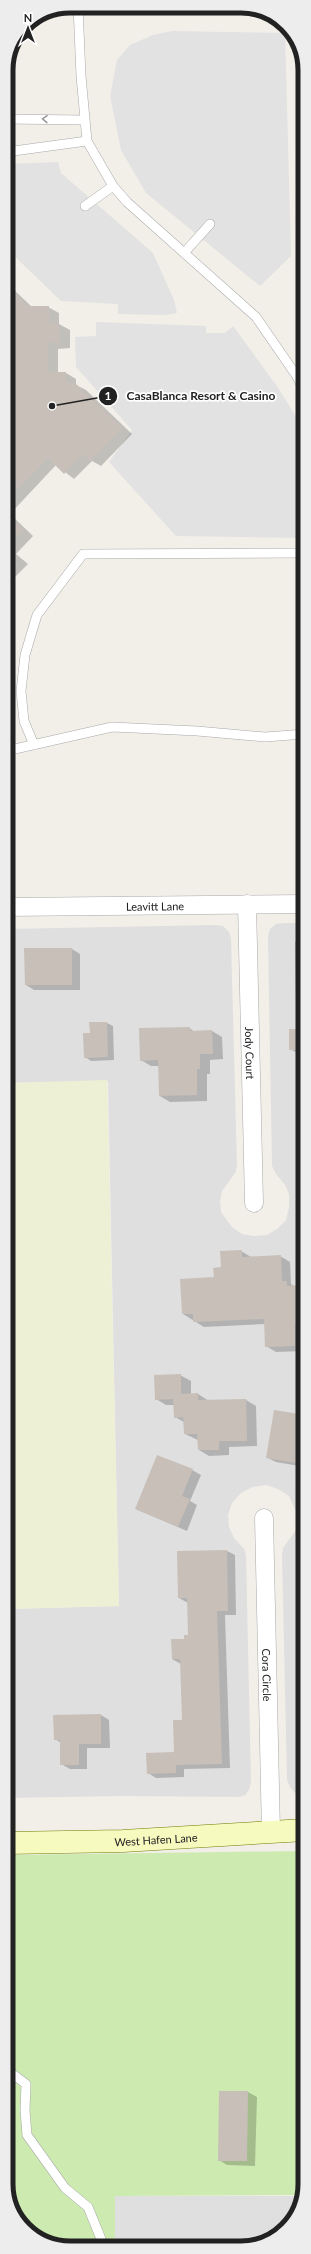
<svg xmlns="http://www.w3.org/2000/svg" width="311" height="2254" font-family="Lato,sans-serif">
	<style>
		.residential { fill: #e0dfdf }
		.farmland { fill: #eef0d5 }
		.grass { fill: #cdebb0 }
		.sand { fill: #fff1ba }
		.parking { fill: #e2e2e2 }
		.shadow { fill: #0003 }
		.building { fill: #c7bfb8 }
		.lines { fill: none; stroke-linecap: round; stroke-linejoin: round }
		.service-casing { stroke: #a9a9a9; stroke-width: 10 }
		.minor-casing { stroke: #a9a9a9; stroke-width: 19 }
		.secondary-casing { stroke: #707d05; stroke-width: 23 }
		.service { stroke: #fff; stroke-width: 9 }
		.minor { stroke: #fff; stroke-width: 18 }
		.secondary { stroke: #f7fabf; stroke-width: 22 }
		.oneway { stroke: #9c9c9c }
		.labels { text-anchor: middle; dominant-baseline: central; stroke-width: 3.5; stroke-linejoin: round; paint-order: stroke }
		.street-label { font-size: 11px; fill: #222; stroke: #fff }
		.rim { fill: none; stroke: #222; stroke-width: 5 }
		.leader { fill: none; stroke: #222; stroke-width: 1.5 }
		.callout-dot { fill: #222; stroke: #fff; stroke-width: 1.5 }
		.mark-label { font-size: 12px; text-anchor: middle; font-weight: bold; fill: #fff }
		.callout-label { font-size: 12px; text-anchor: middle; font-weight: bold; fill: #222; stroke: #fff; stroke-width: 3.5; stroke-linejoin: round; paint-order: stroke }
	</style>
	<rect width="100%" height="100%" fill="#f2efe9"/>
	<path class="residential" d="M284 923H305V1796L295 1793 290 1787 287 1780 282 1556 283 1548 296 1530 298 1516 289 1496 278 1489 266 1485 252 1487 241 1493 232 1503 228 1515 229 1527 234 1538 244 1549 246 1555 251 1782 249 1790 245 1795 239 1797 123 1796 6 1798V1609L119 1606 108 1081 6 1083V929L215 925 223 926 229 932 231 939 237 1167 235 1173 222 1191 220 1201 221 1212 232 1227 242 1234 254 1236 267 1235 277 1229 286 1220 289 1207V1194L285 1185 276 1174 272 1166 268 936 270 929 276 924Z
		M115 2196H301L289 2226 245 2248 115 2247Z"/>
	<path class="farmland" d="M107 1080 119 1606 6 1609V1083Z"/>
	<path class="grass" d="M300 1851 301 2195 115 2196V2247L54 2246 22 2226 6 2188V1855Z"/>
	<path class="sand" d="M300 1851H305V2184L301 2194Z"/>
	<path class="parking" d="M172 31 285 33 291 256 260 286 146 193 121 150 110 96 117 60 130 45 153 35Z
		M58 162 61 173 153 253 174 300 177 313 165 315 118 314V304L61 301 6 248V164Z
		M96 322 206 326V333H225L233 326 277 386 295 415 305 444V538L176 536 109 462 132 430 76 367 75 337 96 336Z"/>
	<path class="shadow" d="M6 265 10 268V286L32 307H48L59 313V324L70 330V348L58 349V373H66L76 379V385L86 390 132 434 101 466 92 461 74 479 56 465 10 514 33 536 16 554 28 564 6 586Z
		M295 942H305V1006L296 1001Z
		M72 949 80 954V990H34L26 985Z
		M107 1023 113 1026 114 1060 91 1061 85 1057 91 1033Z
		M189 1028 195 1032 212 1031 222 1037 223 1059 210 1060V1074H207V1101L170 1102 160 1096 159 1066H151L141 1060Z
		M305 1030V1055H301L290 1049Z
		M241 1251 251 1257 280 1256 290 1262 291 1284 295 1287 305 1286 304 1351 276 1352 266 1346V1324L204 1327 183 1314 222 1268Z
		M180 1375 191 1381V1394H198L209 1401 246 1400 256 1406 257 1446 229 1447V1455L209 1456 199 1450 198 1440 185 1434 184 1422 175 1417V1405H166L156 1399Z
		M305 1416V1467L276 1462 268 1458Z
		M192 1470 201 1475 190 1501 197 1505 187 1531 136 1509Z
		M227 1551 235 1555 236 1615H225L230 1768 184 1769V1777L156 1778 148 1773 175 1753 183 1721 181 1664 172 1659 189 1636 188 1603 179 1598Z
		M302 1671H305V1691L303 1690Z
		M101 1715 109 1720 110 1748H87V1769H70L61 1764V1743L55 1739Z
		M220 2092H248L257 2097 255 2166 227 2165 219 2160Z"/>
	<path class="building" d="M6 285 28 306H49V323H59L60 343H48V372H66V383H75L122 428 90 461 83 454 64 474 48 458 6 501Z
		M6 513 24 530 6 548Z
		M24 948H72V985H25Z
		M89 1022H107L108 1057 84 1058 83 1033H90Z
		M190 1027V1031L212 1030 213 1054H200V1069H197V1095L159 1096 158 1060 140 1061 139 1028Z
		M289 1029H305V1050H289Z
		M242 1250V1257L281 1255 282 1281H287V1286L305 1285V1325H295V1346L265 1347 264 1319 193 1322V1314H182L180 1279 214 1277 213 1268 221 1267 220 1251Z
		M181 1374V1394L198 1393V1400L246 1399 247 1441H219V1450H198L197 1434H184L183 1417 174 1418 173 1399 155 1400 154 1375Z
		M274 1410 305 1415V1454L298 1453 296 1463 266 1458Z
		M157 1455 193 1469 182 1496 190 1499 178 1527 135 1509Z
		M227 1550 228 1611H217L222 1764 176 1765V1773L147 1774 146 1753 174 1752 173 1720H182L180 1659H172L171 1639H184V1635H188L187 1598H178L177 1551Z
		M101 1714V1744H79V1765H60V1740H54L53 1715Z
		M219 2091H248L247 2161H218Z"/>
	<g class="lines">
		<g class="service-casing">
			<path id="service" d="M78 6 81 76 87 141 113 186 127 202 256 317 296 375 305 392
				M6 119 83 120
				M6 152 87 141
				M85 206 113 186
				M184 253 210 224
				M34 745 24 721 21 691 25 655 37 615 83 554 305 553
				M6 751 112 727 197 731 265 737 305 734
				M6 2069 26 2084 25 2110 27 2135 65 2188 88 2207 101 2239 102 2246"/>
		</g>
		<g class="minor-casing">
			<g id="minor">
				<path id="s1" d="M247 904 254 1203"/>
				<path id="s2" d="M6 907 305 904"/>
				<path id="s3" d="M264 1518 271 1833"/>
			</g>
		</g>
		<g class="secondary-casing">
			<g id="secondary">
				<path id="s4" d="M6 1843 123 1841 305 1830"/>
			</g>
		</g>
		<use href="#service" class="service"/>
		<use href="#minor" class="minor"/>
		<use href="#secondary" class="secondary"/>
	</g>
	<defs><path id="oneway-chevron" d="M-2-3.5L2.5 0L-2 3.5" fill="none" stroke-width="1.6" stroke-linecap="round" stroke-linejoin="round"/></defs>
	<use class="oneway" href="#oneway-chevron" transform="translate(45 119) rotate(-179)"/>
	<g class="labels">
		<g class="street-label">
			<text stroke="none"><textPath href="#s2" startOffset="149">Leavitt Lane</textPath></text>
			<text stroke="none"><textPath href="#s1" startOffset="149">Jody Court</textPath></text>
			<text stroke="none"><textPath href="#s3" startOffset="157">Cora Circle</textPath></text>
			<text stroke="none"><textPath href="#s4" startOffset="150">West Hafen Lane</textPath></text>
		</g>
	</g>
	<path d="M0 0H311V2254H0ZM70 13H241A57 57 0 0 1 298 70V2184A57 57 0 0 1 241 2241H70A57 57 0 0 1 13 2184V70A57 57 0 0 1 70 13Z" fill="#ededed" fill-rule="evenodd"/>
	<path class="rim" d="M70 13H241A57 57 0 0 1 298 70V2184A57 57 0 0 1 241 2241H70A57 57 0 0 1 13 2184V70A57 57 0 0 1 70 13Z"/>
	<path class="leader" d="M52 406L108 396"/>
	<g class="callout-dot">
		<circle cx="52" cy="406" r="4"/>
		<circle cx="108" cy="396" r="10"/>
	</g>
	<g class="mark-label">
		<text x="108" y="400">1</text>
	</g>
	<g class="callout-label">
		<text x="201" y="400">CasaBlanca Resort &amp; Casino</text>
	</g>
	<g transform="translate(28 28)" stroke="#ffffff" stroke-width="3" paint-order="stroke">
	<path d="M0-3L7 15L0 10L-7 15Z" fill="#222222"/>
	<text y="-6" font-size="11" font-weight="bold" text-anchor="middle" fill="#222222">N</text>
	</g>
</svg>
